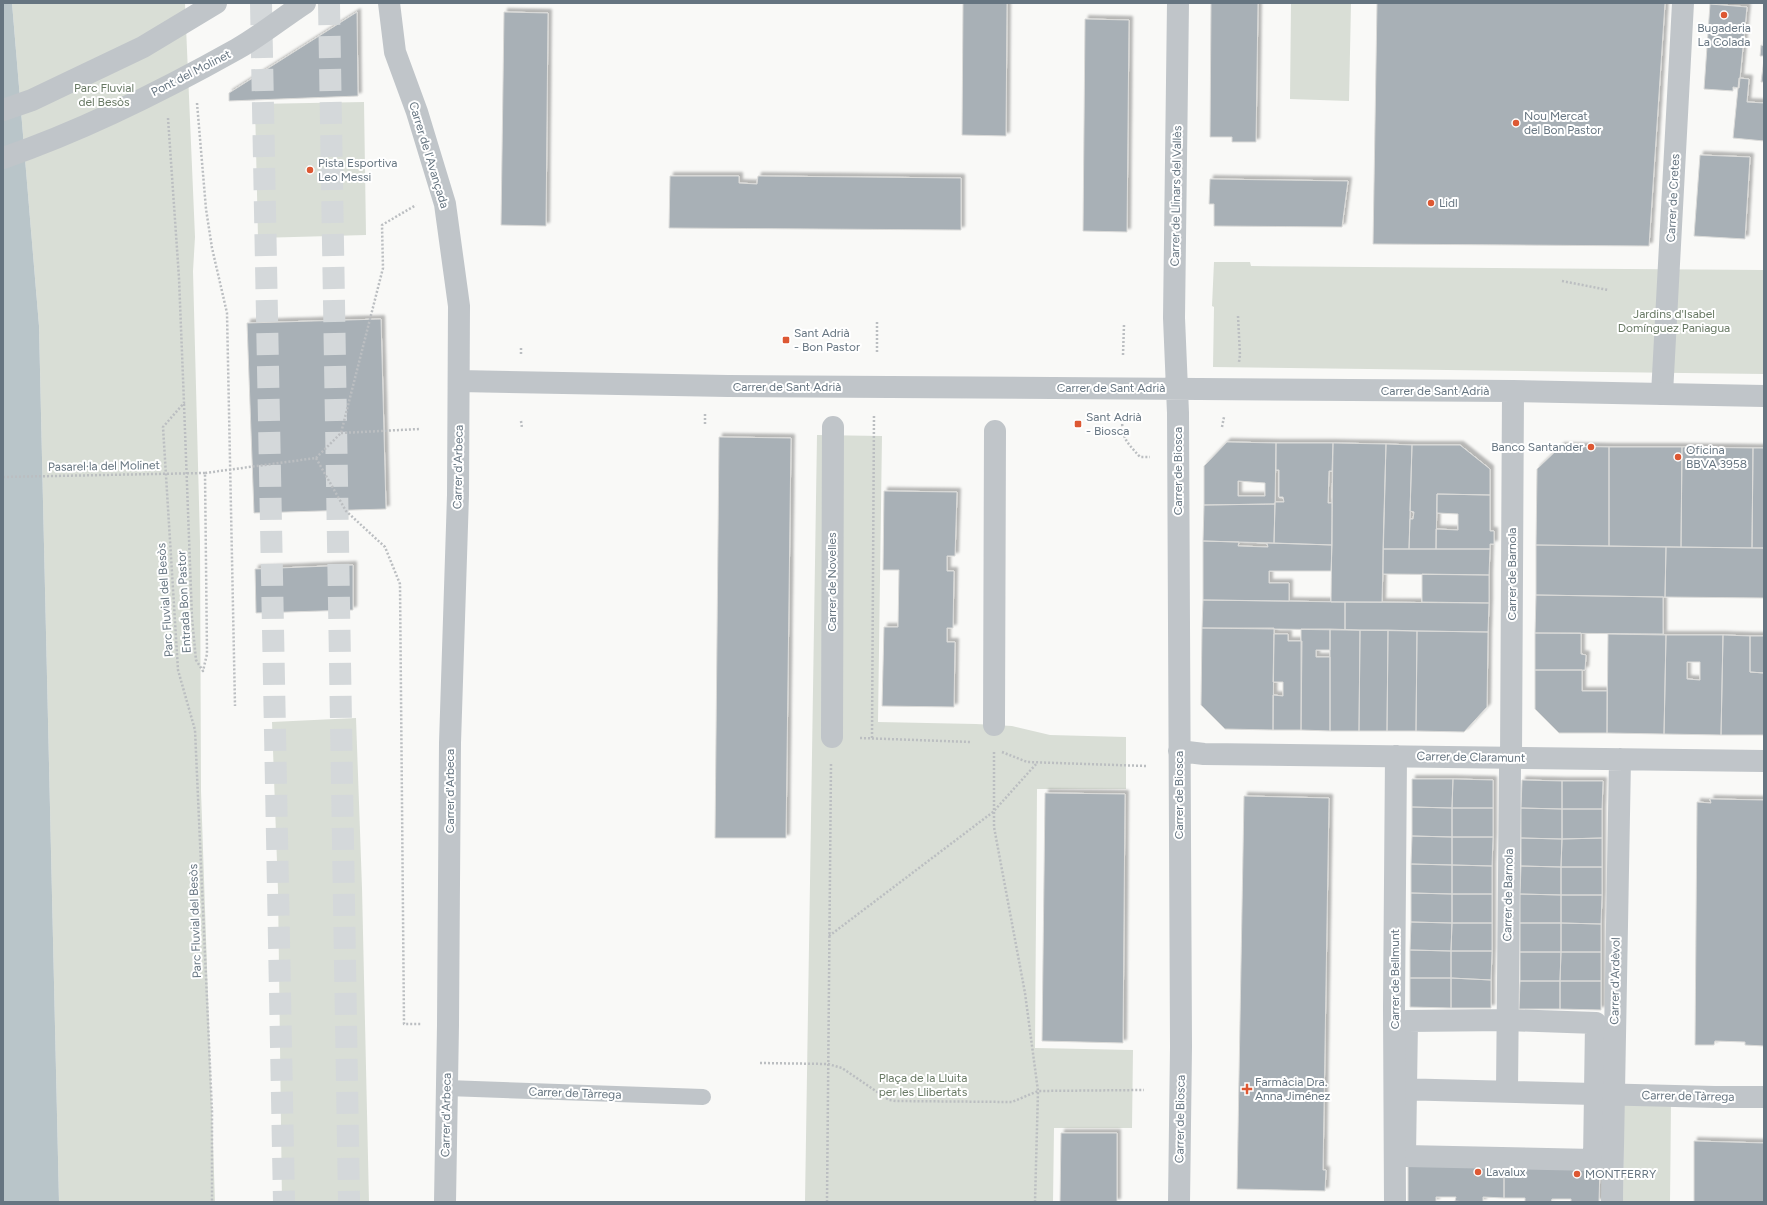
<svg xmlns="http://www.w3.org/2000/svg" width="1767" height="1205" font-family="Figtree,sans-serif">
	<style>
		.green { fill: #d9ded6 }
		.water { fill: #b9c5c9 }
		.building { fill: #a8b0b6; stroke: #dbdbd9; fill-rule: evenodd; filter: url(#shadow) }
		.lines { fill: none; stroke-linecap: round; stroke-linejoin: round }
		.trunk-tunnel { stroke: #d4d8da; stroke-width: 22; stroke-dasharray: 22 11; stroke-linecap: butt }
		.path { stroke: #bbbec1; stroke-width: 2.5; stroke-dasharray: 2 2; stroke-linecap: butt }
		.service { stroke: #c0c5c9; stroke-width: 16 }
		.pedestrian { stroke: #c0c5c9; stroke-width: 22 }
		.minor { stroke: #c0c5c9; stroke-width: 22 }
		.path-bridge { stroke: #bbbec1; stroke-width: 2.5; stroke-dasharray: 2 2; stroke-linecap: butt }
		.tertiary-bridge { stroke: #c0c5c9; stroke-width: 22 }
		.poi-dot { fill: #dd5833; stroke: #fff; stroke-width: 1.5 }
		.labels { text-anchor: middle; dominant-baseline: central; stroke-width: 4; stroke-linejoin: round; paint-order: stroke }
		.poi-label { font-size: 12px; fill: #667581; stroke: #fff; text-anchor: start }
		.street-label { font-size: 12px; fill: #667581; stroke: #fff }
		.park-label { font-size: 12px; fill: #687964; stroke: #fff }
	</style>
	<defs>
		<filter id="shadow"><feDropShadow dx="3.5" dy="-3.5" stdDeviation="1" flood-color="#0004"/></filter>
	</defs>
	<rect width="100%" height="100%" fill="#f9f9f7"/>
	<path class="green" d="M12 3H185L195 237 193 271 200 542 201 791 215 1202H59L39 326Z
		M1291 3H1351L1349 101 1290 99Z
		M364 102 366 235 258 238 255 104Z
		M1214 262H1250L1251 266 1764 270V374L1213 367 1214 307 1212 306Z
		M817 435 882 436 878 722 976 724 1012 726 1050 735 1126 737V789H1037L1035 1048 1133 1050 1132 1128H1054L1053 1202H805Z
		M356 718 362 888 369 1202H282L278 890 272 722Z
		M1624 1103H1671L1670 1202H1623Z"/>
	<path class="water" d="M3 3H12L39 326 59 1202H3Z"/>
	<path class="building" d="M963 3H1007L1006 136 962 135Z
		M1211 3H1258L1256 142H1232V137H1210Z
		M1377 3H1665L1649 246 1373 244Z
		M1710 4 1747 7 1739 88 1733 87V91L1704 89Z
		M357 12 358 96 229 101V93Z
		M504 12 548 13 546 226 501 225Z
		M1085 19 1129 20 1127 232 1083 231Z
		M1761 45 1764 46V56H1760Z
		M1764 59V82H1761Z
		M1739 78 1749 79 1747 102 1764 103V141L1733 138Z
		M1700 155 1750 157 1745 239 1694 236Z
		M670 176H739V183L757 184 758 176 961 178V230L669 228Z
		M1210 179 1348 181 1342 227 1214 226V204H1209Z
		M381 319 386 509 254 513 247 323Z
		M719 437 791 438 786 838H715Z
		M1227 442 1276 443 1275 504 1204 505V466ZM1238 481 1265 483V496H1238Z
		M1276 443H1333L1332 471H1329L1328 503H1332V545L1274 543 1275 502H1284L1283 497H1279V470H1276Z
		M1333 443 1386 444 1382 602H1331Z
		M1386 444 1412 445 1409 549H1383Z
		M1412 445H1460L1490 469V495L1437 494 1436 549H1409L1410 519H1413L1414 512 1410 511Z
		M1561 446 1609 447V546L1536 545 1537 469Z
		M1609 447H1682L1681 547 1609 546Z
		M1682 447 1753 448 1752 548 1681 547Z
		M1753 448H1764V548H1752Z
		M884 491 957 492 955 556H947V571H954L953 628H947V642H955L954 707 882 706 884 627H898L899 570H883Z
		M1437 494 1490 495V531H1494V544H1490V549H1436V529L1458 530V514L1437 513Z
		M1275 504 1274 543 1203 541 1204 505Z
		M1203 541 1239 542 1238 546 1268 547 1267 543 1332 545 1331 571H1269V583H1289V601L1203 600Z
		M1536 545 1666 547 1665 597 1536 595Z
		M1666 547 1764 548V598L1665 597Z
		M1383 549H1490L1489 575 1383 574Z
		M353 565V610L256 613 255 569Z
		M1422 574 1489 575V603L1422 602Z
		M1536 595 1663 597V634L1535 633Z
		M1203 600 1345 602V630L1202 628Z
		M1345 602 1489 603 1488 632 1345 630Z
		M1202 628H1274L1273 730 1225 729 1201 705Z
		M1301 629H1330V650H1316V657H1330V731L1301 730Z
		M1330 629 1360 630 1359 731H1330Z
		M1360 630H1388L1387 731H1359Z
		M1388 630 1417 631 1416 731H1387Z
		M1417 631 1488 632 1487 707 1464 732 1416 731Z
		M1535 633H1581V654L1586 655 1585 670H1535Z
		M1274 634H1288V641H1302L1301 730H1273V695L1283 696V682H1273Z
		M1608 634 1666 635 1664 734 1607 733Z
		M1666 635H1723L1721 735 1664 734ZM1687 662H1700V680L1687 679Z
		M1723 635 1750 636V672L1764 673V735H1721Z
		M1750 636H1764V673L1750 672Z
		M1535 670H1582V691H1607V733H1559L1535 709Z
		M1412 779H1453L1452 808 1412 807Z
		M1453 779 1493 780V808H1452Z
		M1522 780 1562 781V809L1521 808Z
		M1562 781H1603L1602 809H1562Z
		M1045 793 1125 794 1123 1043 1042 1041Z
		M1244 796 1329 798 1323 1170H1326L1325 1191 1237 1189Z
		M1710 799 1764 800V1046L1745 1045V1042L1715 1041 1714 1045H1695L1697 802 1711 803Z
		M1412 807 1452 808V837L1412 836Z
		M1452 808H1493V837H1452Z
		M1521 808 1562 809V839L1521 838Z
		M1562 809H1602V838L1562 839Z
		M1412 836 1452 837V865L1411 864Z
		M1452 837H1493L1492 866 1452 865Z
		M1521 838 1562 839 1561 867 1521 866Z
		M1602 838V867H1561L1562 839Z
		M1411 864 1452 865V894L1411 893Z
		M1452 865 1492 866V894H1452Z
		M1521 866 1561 867V895L1520 894Z
		M1561 867H1602V895H1561Z
		M1411 893 1452 894V923L1411 922Z
		M1452 894H1492V923H1452Z
		M1520 894 1561 895V923H1520Z
		M1561 895H1602L1601 924 1561 923Z
		M1411 922 1452 923 1451 951 1410 950Z
		M1452 923H1492V951H1451Z
		M1520 923H1561V952H1520Z
		M1561 923 1601 924V952H1561Z
		M1410 950 1451 951V978H1410Z
		M1451 951H1492L1491 980 1451 978Z
		M1520 952H1561L1560 981H1520Z
		M1561 952H1601V981H1560Z
		M1410 978H1451V1008L1410 1007Z
		M1451 978 1491 980V1008H1451Z
		M1520 981H1560V1009H1519Z
		M1560 981H1601V1010L1560 1009Z
		M1061 1133H1117V1202H1060Z
		M1694 1141 1764 1143V1202H1694Z
		M1408 1164 1504 1166V1198L1483 1197V1202H1465L1455 1201 1456 1197H1436V1202H1408Z
		M1504 1166H1600L1599 1202H1571V1199H1552L1551 1202H1525V1198H1504Z"/>
	<g class="lines">
		<path class="trunk-tunnel" d="M261 3 284 1202
			M329 3 349 1202"/>
		<path class="path" d="M197 103 206 209 212 248 227 313 235 706
			M168 118 179 278 184 403 163 427 178 670 195 730 212 1111V1202
			M1562 281 1608 290
			M1238 316 1240 355 1239 362
			M877 352V320
			M521 354V347
			M1123 355 1124 325
			M184 404 192 618 196 660 203 671 207 654 205 473 316 458 346 511 385 547 400 584 404 1024H421
			M1122 416C1122 439 1125 440 1140 457H1150
			M521 421 522 428
			M705 424V414
			M1222 427 1224 417
			M341 433 420 429
			M316 458 341 433 383 268 382 225 416 205
			M860 738 971 742
			M872 738 874 414
			M994 752V827L1025 993 1038 1091 1035 1202
			M1002 752 1027 762 1146 766
			M829 936 993 812 1037 763
			M760 1063 828 1064 842 1068 889 1100 896 1101 1012 1102 1038 1091 1144 1090
			M827 1202 831 764"/>
		<path class="service" d="M447 1088 703 1097"/>
		<path class="pedestrian" d="M1662 394 1683 3
			M994 725 995 431
			M832 737 833 427
			M1507 1020 1596 1023 1594 1160 1405 1156 1407 1021Z
			M1395 1089 1715 1097H1764
			M1507 1091 1510 769"/>
		<path class="minor" d="M389 3 395 52 417 112 445 204 459 306 458 495 450 743 448 1025 445 1202
			M1178 3 1174 318 1178 413 1181 1047 1179 1202
			M459 381 728 386 1513 391 1764 396
			M1179 751 1204 754 1764 761
			M1511 758 1513 391
			M1395 1202 1394 1008 1396 756
			M1612 1202 1620 759"/>
		<path class="path-bridge" d="M3 477 205 473"/>
		<path class="tertiary-bridge" d="M3 110 32 100 143 47 216 3
			M3 158C82 131 164 90 237 49 260 36 282 18 305 3"/>
	</g>
	<g class="poi-dot">
		<circle cx="1724" cy="15" r="4"/>
		<circle cx="1516" cy="123" r="4"/>
		<circle cx="310" cy="170" r="4"/>
		<circle cx="1431" cy="203" r="4"/>
		<rect x="782" y="336" width="8" height="8" rx="2"/>
		<rect x="1074" y="420" width="8" height="8" rx="2"/>
		<circle cx="1591" cy="447" r="4"/>
		<circle cx="1678" cy="457" r="4"/>
		<path d="M1245 1083h4v4h4v4h-4v4h-4v-4h-4v-4h4z"/>
		<circle cx="1478" cy="1172" r="4"/>
		<circle cx="1577" cy="1174" r="4"/>
	</g>
	<g class="labels">
		<g class="poi-label">
			<text x="1724" y="28" text-anchor="middle">Bugaderia<tspan x="1724" dy="14">La Colada</tspan></text>
			<text x="1524" y="116">Nou Mercat<tspan x="1524" dy="14">del Bon Pastor</tspan></text>
			<text x="318" y="163">Pista Esportiva<tspan x="318" dy="14">Leo Messi</tspan></text>
			<text x="1439" y="203">Lidl</text>
			<text x="794" y="333">Sant Adrià<tspan x="794" dy="14">- Bon Pastor</tspan></text>
			<text x="1086" y="417">Sant Adrià<tspan x="1086" dy="14">- Biosca</tspan></text>
			<text x="1583" y="447" text-anchor="end">Banco Santander</text>
			<text x="1686" y="450">Oficina<tspan x="1686" dy="14">BBVA 3958</tspan></text>
			<text x="1255" y="1082">Farmàcia Dra.<tspan x="1255" dy="14">Anna Jiménez</tspan></text>
			<text x="1486" y="1172">Lavalux</text>
			<text x="1585" y="1174">MONTFERRY</text>
		</g>
		<g class="street-label">
			<text transform="translate(191 73) rotate(-27)">Pont del Molinet</text>
			<text transform="translate(429 155) rotate(73)">Carrer de l'Avançada</text>
			<text transform="translate(1176 196) rotate(-89)">Carrer de Llinars del Vallès</text>
			<text transform="translate(1673 198) rotate(-87)">Carrer de Cretes</text>
			<text x="787" y="387">Carrer de Sant Adrià</text>
			<text x="1111" y="388">Carrer de Sant Adrià</text>
			<text x="1435" y="391">Carrer de Sant Adrià</text>
			<text transform="translate(104 466) rotate(-1)">Pasarel·la del Molinet</text>
			<text transform="translate(458 467) rotate(-89)">Carrer d'Arbeca</text>
			<text transform="translate(1178 471) rotate(-90)">Carrer de Biosca</text>
			<text transform="translate(1512 574) rotate(-90)">Carrer de Barnola</text>
			<text transform="translate(832 582) rotate(-90)">Carrer de Novelles</text>
			<text transform="translate(165 600) rotate(-94)">Parc Fluvial del Besòs</text>
			<text transform="translate(184 602) rotate(-93)">Entrada Bon Pastor</text>
			<text transform="translate(1471 757) rotate(1)">Carrer de Claramunt</text>
			<text transform="translate(450 791) rotate(-90)">Carrer d'Arbeca</text>
			<text transform="translate(1179 795) rotate(-90)">Carrer de Biosca</text>
			<text transform="translate(1508 895) rotate(-89)">Carrer de Barnola</text>
			<text transform="translate(195 921) rotate(-92)">Parc Fluvial del Besòs</text>
			<text transform="translate(1395 979) rotate(-90)">Carrer de Bellmunt</text>
			<text transform="translate(1615 981) rotate(-89)">Carrer d'Ardèvol</text>
			<text transform="translate(575 1093) rotate(2)">Carrer de Tàrrega</text>
			<text transform="translate(1688 1096) rotate(1)">Carrer de Tàrrega</text>
			<text transform="translate(446 1115) rotate(-89)">Carrer d'Arbeca</text>
			<text transform="translate(1180 1119) rotate(-89)">Carrer de Biosca</text>
		</g>
		<g class="park-label">
			<text x="104" y="88">Parc Fluvial<tspan x="104" dy="14">del Besòs</tspan></text>
			<text x="1674" y="314">Jardins d'Isabel<tspan x="1674" dy="14">Domínguez Paniagua</tspan></text>
			<text x="923" y="1078">Plaça de la Lluita<tspan x="923" dy="14">per les Llibertats</tspan></text>
		</g>
	</g>
	<rect width="1767" height="1205" fill="none" stroke="#667581" stroke-width="8"/>
</svg>
